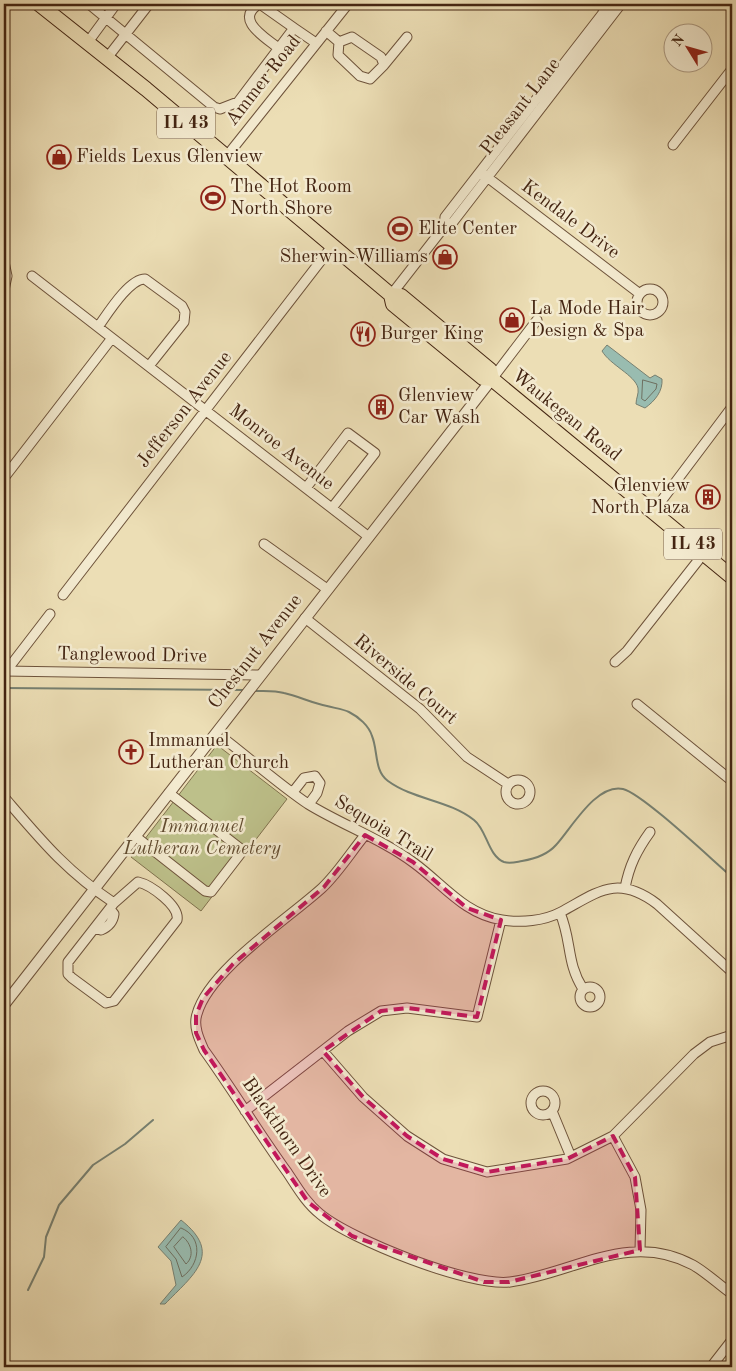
<svg xmlns="http://www.w3.org/2000/svg" width="736" height="1371" font-family="'Old Standard TT',serif">
	<style>
		.green { fill: #bdc08a; stroke: #80724e }
		.water { fill: #99bcb0; stroke: #778071 }
		.lines { fill: none; stroke-linecap: round; stroke-linejoin: round }
		.shore { stroke: #6e7061; stroke-width: 1 }
		.stream { stroke: #778071; stroke-width: 2 }
		.minor-casing { stroke: #6e533b; stroke-width: 11 }
		.tertiary-casing { stroke: #6e533b; stroke-width: 12 }
		.primary-casing { stroke: #442512; stroke-width: 16 }
		.minor { stroke: #f3eacf; stroke-width: 9 }
		.tertiary { stroke: #f3eacf; stroke-width: 10 }
		.primary { stroke: #ecdeb5; stroke-width: 14 }
		.marked { fill: #c2185b; fill-opacity: 0.2; stroke: #c2185b; stroke-width: 4; stroke-dasharray: 10 6; stroke-linejoin: round }
		.labels { text-anchor: middle; dominant-baseline: central; stroke-width: 5; stroke-linejoin: round; paint-order: stroke }
		.shield { fill: #f3eacf; stroke: #78604b; stroke-width: 1 }
		.shield-label { font-size: 18px; font-weight: bold; fill: #442512 }
		.street-label { font-size: 19px; fill: #442512; stroke: #f3eacf }
		.poi-label { font-size: 19px; fill: #442512; stroke: #f3eacf; text-anchor: start }
		.park-label { font-size: 19px; font-style: italic; fill: #624c30; stroke: #f3eacf }
	</style>
	<rect width="100%" height="100%" fill="#ecdeb5"/>
	<filter id="stains"><feTurbulence type="fractalNoise" baseFrequency=".004" numOctaves="4"/><feColorMatrix values="0 0 0 0 .2 0 0 0 0 .09 0 0 0 0 .02 0 0 0 .5 -.17"/></filter>
	<radialGradient id="worn" r=".72"><stop offset=".6" stop-color="#630" stop-opacity="0"/><stop offset="1" stop-color="#630" stop-opacity=".3"/></radialGradient>
	<path class="green" d="M217 745 287 799 201 911 131 857Z"/>
	<path class="water" d="M607 345 650 378 655 375 662 379C663 391 655 401 645 408L636 404C636 398 639 394 638 388 635 375 610 365 602 351Z
		M181 1220C224 1254 193 1275 165 1304H160L176 1285 171 1261 158 1247Z"/>
	<g class="lines">
		<path class="shore" d="M643 380 657 384 656 389 645 401 642 399Z
			M181 1228C204 1237 200 1265 182 1277L176 1259 166 1247Z
			M183 1237C191 1243 195 1256 186 1264L174 1247Z"/>
		<path class="stream" d="M4 688 244 690
			M254 691C263 691 274 690 284 693 298 696 312 703 327 706 334 708 343 709 349 712 359 717 369 726 372 736 378 750 374 771 388 781 414 800 449 800 474 820 487 830 488 856 504 862 510 864 516 862 522 861 534 859 548 854 556 845 571 829 596 783 623 789 643 794 712 860 732 877
			M28 1290 44 1257 46 1237 59 1205 93 1165 125 1144 153 1120"/>
		<g class="minor-casing">
			<path id="minor" d="M89 4 214 107 220 109 238 102 294 28 316 43
				M259 4C234 20 265 37 278 48
				M260 4 294 28
				M598 4 611 13
				M326 31 339 42 352 37 381 57 384 65 370 79 360 76 338 55 339 42
				M88 42 116 4
				M107 58 149 4
				M384 65 407 37
				M673 145 732 69
				M226 157 348 4
				M483 174 640 294
				M444 227 445 217 610 4
				M4 262 7 276 4 290
				M32 276 369 537
				M637 302a13 13 0 1 1 26 0a13 13 0 1 1-26 0Z
				M391 295 444 227 453 222 621 4
				M98 327C108 313 129 279 145 279L182 306 185 312 184 322 149 366
				M492 379 537 320
				M4 478 112 338
				M306 488 348 433 375 453 332 508
				M653 512 732 407
				M264 544 327 589
				M63 595 333 245
				M305 618 420 709 467 757 508 784
				M615 662 627 651 704 553
				M7 670 50 614
				M4 671 260 675
				M637 704 732 781
				M227 741C254 762 280 785 308 804 342 825 382 839 414 863 443 884 464 914 502 920 521 923 544 921 561 912 598 892 617 874 657 904L732 972
				M506 792a12 12 0 1 1 24 0a12 12 0 1 1-24 0Z
				M293 792 304 778 315 776 320 783 317 793 309 804
				M4 797C41 840 66 871 114 903L68 962V974L72 978 106 1003 114 1001 177 920C180 906 151 885 138 882L114 903
				M365 835C351 852 338 873 322 888 288 919 209 970 197 1014 193 1026 199 1039 204 1050 233 1090 258 1132 287 1172 297 1187 306 1203 320 1214 351 1240 470 1287 510 1282 573 1274 629 1230 693 1265 707 1273 719 1285 732 1294
				M135 836 205 891 211 892 241 853V849L169 793
				M625 888C629 866 637 850 650 832
				M560 913C572 941 566 962 583 989
				M95 928 101 930C108 927 113 922 114 914L110 909
				M580 997a10 10 0 1 1 20 0a10 10 0 1 1-20 0Z
				M323 1051 363 1097 407 1136 443 1159 487 1172 567 1159 613 1136 694 1054 710 1042 732 1035
				M531 1103a12 12 0 1 1 24 0a12 12 0 1 1-24 0Z
				M245 1111 348 1031 381 1011 407 1008 477 1017 501 920
				M552 1111 571 1157
				M613 1136 635 1177 641 1210 640 1250
				M711 1367 732 1340"/>
		</g>
		<g class="tertiary-casing">
			<path id="tertiary" d="M4 1005 492 379"/>
		</g>
		<g class="primary-casing">
			<path id="primary" d="M39 4 146 89 391 295 401 296 490 370 492 379
				M391 295 393 304 483 378 492 379 732 577"/>
		</g>
		<use href="#minor" class="minor"/>
		<use href="#tertiary" class="tertiary"/>
		<use href="#primary" class="primary"/>
	</g>
	<path class="marked" d="M365 835 413 862 467 908 501 920 477 1017 407 1008 381 1011 323 1051 363 1097 407 1136 443 1159 487 1172 567 1159 613 1136 635 1177 640 1250 509 1282H484L352 1236 308 1202 204 1050 196 1033V1015L203 998 233 964 324 887Z"/>
	<defs>
		<g id="shop-ring" transform="scale(1.25)"><circle r="9.5" fill="#f3eacf" stroke="#8f2418" stroke-width="1.5"/><path d="M-5-2.5h2.3a2.7 3.5 0 0 1 5.4 0H5L5.5 6h-11ZM-1.5-2.5h3a1.5 2.3 0 0 0-3 0Z" fill="#8f2418"/></g>
		<g id="stadium-ring" transform="scale(1.25)"><circle r="9.5" fill="#f3eacf" stroke="#8f2418" stroke-width="1.5"/><path d="M0-5a6.5 5 0 1 0 0 10a6.5 5 0 1 0 0-10ZM-3.5-1.8h7v3.6h-7Z" fill="#8f2418"/></g>
		<g id="restaurant-ring" transform="scale(1.25)"><circle r="9.5" fill="#f3eacf" stroke="#8f2418" stroke-width="1.5"/><path d="M-5-6h1v4h1v-4h1v4h1v-4h1v5L-1.5 .5V6h-2V.5L-5-1ZM5-6V6H3V1.5H1.5Q1.5-4 5-6Z" fill="#8f2418"/></g>
		<g id="building-ring" transform="scale(1.25)"><circle r="9.5" fill="#f3eacf" stroke="#8f2418" stroke-width="1.5"/><path d="M-4-6H4V6H1V3H-1V6H-4ZM-2.5-4.3h1.7v1.8h-1.7ZM.8-4.3h1.7v1.8H.8ZM-2.5-1h1.7V.8h-1.7ZM.8-1h1.7V.8H.8Z" fill="#8f2418"/></g>
		<g id="church-ring" transform="scale(1.25)"><circle r="9.5" fill="#f3eacf" stroke="#8f2418" stroke-width="1.5"/><path d="M-1.2-6h2.4v3.5h3.3v2.4h-3.3V6h-2.4V-.1h-3.3v-2.4h3.3Z" fill="#8f2418"/></g>
	</defs>
	<g fill-rule="evenodd">
		<use href="#shop-ring" x="59" y="157"/>
		<use href="#stadium-ring" x="213" y="198"/>
		<use href="#stadium-ring" x="400" y="229"/>
		<use href="#shop-ring" x="445" y="257"/>
		<use href="#shop-ring" x="512" y="320"/>
		<use href="#restaurant-ring" x="363" y="334"/>
		<use href="#building-ring" x="381" y="407"/>
		<use href="#building-ring" x="708" y="497"/>
		<use href="#church-ring" x="131" y="752"/>
	</g>
	<g class="labels">
		<g class="shield">
			<rect x="157" y="107.5" width="58" height="31" rx="4"/>
			<rect x="664" y="528.5" width="58" height="31" rx="4"/>
		</g>
		<g class="shield-label">
			<text x="186" y="123">IL 43</text>
			<text x="693" y="544">IL 43</text>
		</g>
		<g class="street-label">
			<text transform="translate(264 81) rotate(-52)">Ammer Road</text>
			<text transform="translate(521 107) rotate(-52)">Pleasant Lane</text>
			<text transform="translate(570 220) rotate(37)">Kendale Drive</text>
			<text transform="translate(185 410) rotate(-52)">Jefferson Avenue</text>
			<text transform="translate(566 416) rotate(39)">Waukegan Road</text>
			<text transform="translate(281 448) rotate(38)">Monroe Avenue</text>
			<text transform="translate(256 652) rotate(-52)">Chestnut Avenue</text>
			<text transform="translate(132 656) rotate(1)">Tanglewood Drive</text>
			<text transform="translate(405 680) rotate(40)">Riverside Court</text>
			<text transform="translate(383 829) rotate(31)">Sequoia Trail</text>
			<text transform="translate(286 1138) rotate(55)">Blackthorn Drive</text>
		</g>
		<g class="poi-label">
			<text x="76" y="157">Fields Lexus Glenview</text>
			<text x="230" y="187">The Hot Room<tspan x="230" dy="22">North Shore</tspan></text>
			<text x="418" y="229">Elite Center</text>
			<text x="428" y="257" text-anchor="end">Sherwin-Williams</text>
			<text x="530" y="309">La Mode Hair<tspan x="530" dy="22">Design &amp; Spa</tspan></text>
			<text x="380" y="334">Burger King</text>
			<text x="398" y="396">Glenview<tspan x="398" dy="22">Car Wash</tspan></text>
			<text x="690" y="486" text-anchor="end">Glenview<tspan x="690" dy="22">North Plaza</tspan></text>
			<text x="148" y="741">Immanuel<tspan x="148" dy="22">Lutheran Church</tspan></text>
		</g>
		<g class="park-label">
			<text x="202" y="827">Immanuel<tspan x="202" dy="22">Lutheran Cemetery</tspan></text>
		</g>
	</g>
	<rect width="736" height="1371" fill="none" stroke="#ecdeb5" stroke-width="20"/>
	<rect x="5" y="5" width="726" height="1361" fill="none" stroke="#442512" stroke-width="2.5"/>
	<rect x="10" y="10" width="716" height="1351" fill="none" stroke="#442512"/>
	<g transform="translate(688 48) rotate(307)"><circle r="24" fill="#f3eacf" stroke="#ad9b83"/>
	<path d="M0-4L9 19L0 12L-9 19Z" fill="#8f2418"/>
	<text y="-8" font-size="14" font-weight="bold" text-anchor="middle" fill="#442512">N</text>
	</g>
	<rect width="100%" height="100%" filter="url(#stains)"/>
	<rect width="100%" height="100%" fill="url(#worn)"/>
</svg>
